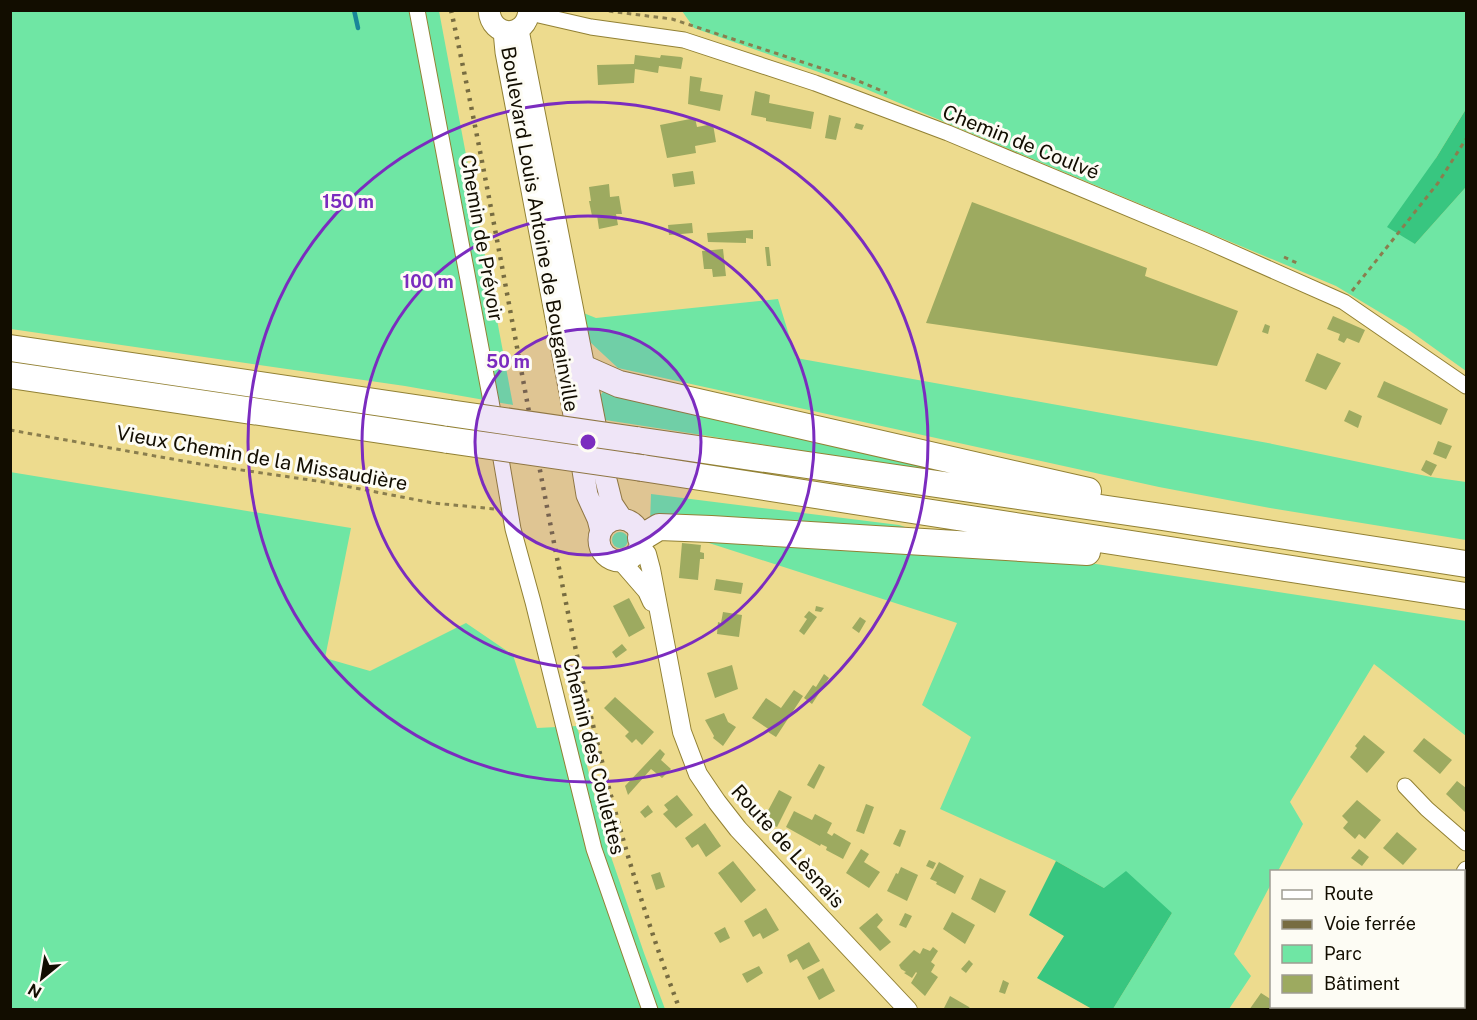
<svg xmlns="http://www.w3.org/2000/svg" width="1477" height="1020" font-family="'Public Sans',sans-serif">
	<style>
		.green { fill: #6fe6a4 }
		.forest { fill: #38c680 }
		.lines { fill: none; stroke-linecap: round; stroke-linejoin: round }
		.stream { stroke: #198699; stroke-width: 4.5 }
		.building { fill: #9daa60 }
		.minor-casing { stroke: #928134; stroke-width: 17 }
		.tertiary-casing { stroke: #928134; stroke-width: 20 }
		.secondary-casing { stroke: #928134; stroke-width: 23 }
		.trunk-casing { stroke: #928134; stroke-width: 28 }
		.path { stroke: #8a7e4e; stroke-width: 3; stroke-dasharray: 4.5 4.5; stroke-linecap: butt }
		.minor { stroke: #fff; stroke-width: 15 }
		.tertiary { stroke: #fff; stroke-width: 18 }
		.secondary { stroke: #fff; stroke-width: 21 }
		.trunk { stroke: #fff; stroke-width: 26 }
		.rail { stroke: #776c41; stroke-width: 4.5; stroke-dasharray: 3 6; stroke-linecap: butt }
		.trunk-bridge-casing { stroke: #928134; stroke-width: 28; stroke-linecap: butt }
		.trunk-bridge { stroke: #fff; stroke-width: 26 }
		.ring { fill: none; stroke: #7b2cbf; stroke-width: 3 }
		.labels { text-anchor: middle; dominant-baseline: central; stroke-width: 6; stroke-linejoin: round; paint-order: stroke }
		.street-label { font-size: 20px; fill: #120d00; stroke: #fdfcf4 }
		.centre { fill: #7b2cbf; stroke: #fdfcf4; stroke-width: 3 }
		.ring-label { font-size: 18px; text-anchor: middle; font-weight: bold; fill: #7b2cbf; stroke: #fdfcf4; stroke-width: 6; stroke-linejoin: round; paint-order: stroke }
	</style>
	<rect width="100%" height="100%" fill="#eddb8e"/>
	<path class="green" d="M10 11H439L513 405 405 386 11 329Z
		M682 11H1466V109L1436 158 1415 244 1466 187V371L1406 328 1336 286 861 87 694 28Z
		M778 299 796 358 1268 443 1431 477 1466 482V540L1270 508 1159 487 618 368 590 342 581 312 596 318Z
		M604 390 965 476 599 419 597 401Z
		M10 472 351 528 325 658 370 671 466 623 513 655 537 728 577 726 606 842 644 953 665 1009H11Z
		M651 494 899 525 993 556 1096 564 1466 621V736L1374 664 1290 802 1303 824 1278 871 1272 872 1271 884 1234 954 1251 976 1229 1009H1113L1172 913 1104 888 1056 861 940 809 971 737 922 705 957 623 650 524Z
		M612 540a8 8 0 1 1 16 0a8 8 0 1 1-16 0Z"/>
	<path class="forest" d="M1466 109V187L1415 244 1387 227 1436 158Z
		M1056 861 1104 888 1126 871 1172 913 1113 1009H1092L1037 978 1064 936 1029 915Z"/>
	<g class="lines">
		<path class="stream" d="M354 10 358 28"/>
	</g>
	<path class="building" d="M635 55 660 58 661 55 681 57 683 58 681 69 659 66 658 73 635 69 634 83 598 85 597 65 634 64Z
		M690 76 702 78 700 91 723 95 720 111 688 104Z
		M755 91 770 95 769 103 814 112 811 129 766 121V118L751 115Z
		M829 115 841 118 836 140 825 138Z
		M695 118 697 127 713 124 716 142 695 146 696 153 667 158 660 125Z
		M856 123 864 125 862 130 854 128Z
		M693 171 695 184 674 187 672 174Z
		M609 184 610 197 619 196 622 214H616L618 225 599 229 597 215 592 216 589 201H591L589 187Z
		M972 202 1147 268 1145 276 1238 311 1217 366 926 323Z
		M692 223 693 233 669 235 668 225Z
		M753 230V239L746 238V243L708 242 707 233Z
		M765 247H769L771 266H767Z
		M723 249 726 276 713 277 712 269H704L702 251Z
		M1333 316 1365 330 1359 343 1347 338 1344 343 1338 340 1340 334 1327 329Z
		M1265 324 1270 326 1268 334 1262 332Z
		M1317 353 1341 363 1326 390 1305 381Z
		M1384 381 1448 409 1441 425 1377 397Z
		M1349 410 1362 416 1358 428 1344 421Z
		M1438 441 1452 446 1446 459 1433 454Z
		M1426 460 1437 465 1431 476 1421 470Z
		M682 543 701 545 700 552 704 553V559H700L698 580 679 578Z
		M716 579 743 583 741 594 714 590Z
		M629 598 645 628 629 637 613 606Z
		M816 606 824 608 821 612 815 611Z
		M809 611 817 617 804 635 799 631 807 619 804 617Z
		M723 612 742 615 739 637 717 634 718 622 721 623Z
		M860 617 866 621 859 633 852 628Z
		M622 644 627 650 616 658 612 652Z
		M732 665 738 689 715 698 707 673Z
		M824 674 829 678 812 704 804 698 813 685 816 687Z
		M794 690 803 696 776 737 768 732 770 730 752 718 766 698 781 708Z
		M615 697 654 732 642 745 636 739 632 743 625 736 629 732 604 708Z
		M724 713 728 722 736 727 723 746 713 738 714 736 705 720Z
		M1364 735 1385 752 1367 773 1350 757 1357 748 1355 746Z
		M1424 738 1452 760 1440 774 1413 751Z
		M660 749 665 754 661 760 671 769 662 778 651 769 628 795 625 786Z
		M819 764 825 767 814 789 807 785Z
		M1457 781 1466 788V813L1446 794Z
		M779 790 792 797 777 827 763 820Z
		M677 795 693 815 676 828 663 814 668 810 664 805Z
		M1357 800 1381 820 1365 839 1359 834 1355 839 1343 828 1348 822 1342 816Z
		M866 804 874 807 864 834 856 831Z
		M648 805 653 812 645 818 640 812Z
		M794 811 812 820 815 814 832 823 827 833 832 836 834 833 851 843 843 859 826 850 827 847 821 844 820 846 786 827Z
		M705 823 721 846 706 857 698 844 692 848 685 838Z
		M900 829 906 831 900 847 893 844Z
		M1397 832 1417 849 1403 865 1383 848Z
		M861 849 869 854 864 862 880 872 869 888 846 873Z
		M1359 849 1369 857 1362 866 1351 858Z
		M929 860 936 863 933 869 926 866Z
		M733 861 756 890 741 903 718 873Z
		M939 862 964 876 955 894 936 884 937 882 930 879Z
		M901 867 918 875 907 901 887 891 896 873 898 874Z
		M660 872 665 887 656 890 651 875Z
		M980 878 1006 891 995 913 971 899Z
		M766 908 779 930 763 939 760 933 753 937 744 921Z
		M952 912 975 925 965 944 943 929Z
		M877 913 883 920 877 927 891 942 880 951 859 928Z
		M905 913 912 916 906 928 899 925Z
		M725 927 730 938 720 943 714 933Z
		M809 942 820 961 803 970 797 959 790 963 787 955Z
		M933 947 938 951 931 962 935 965 931 972 938 977 925 996 911 983 917 973 916 972 912 978 904 973 906 972 901 969 899 965 914 950 920 954 923 948 930 951Z
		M1464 948 1466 951V967L1464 970Z
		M969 960 973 964 966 973 961 969Z
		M759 966 763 973 747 983 742 974Z
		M823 968 835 991 819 1000 807 977Z
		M1003 980 1009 983 1005 994 999 992Z
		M1261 993 1272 1000V1006H1275L1272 1010H1249Z
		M950 996 969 1007 971 1010H943Z"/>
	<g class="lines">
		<g class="minor-casing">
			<path id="minor" d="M417 10 491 401 513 529 533 602 594 849 650 1010
				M530 13 591 27 684 40 815 83 948 133 1204 240 1344 302 1466 386
				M1405 786 1427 809 1466 843
				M1464 872 1466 869
				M1307 1010 1310 1006"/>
		</g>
		<g class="tertiary-casing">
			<path id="tertiary" d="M640 545 647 554 651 569 682 732 698 774 717 802 738 829 908 1010
				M621 561 647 591 652 602"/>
		</g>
		<g class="secondary-casing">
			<path id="secondary" d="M489 10C491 39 527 39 529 10
				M518 30 606 480 612 504 622 519
				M504 31 506 52 572 403 587 495 598 519 601 531
				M599 540a21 21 0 1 1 42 0a21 21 0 1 1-42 0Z"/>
		</g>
		<g class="trunk-casing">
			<path id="trunk" d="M10 348 449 413
				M585 369 619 384 1088 491
				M10 375 448 440
				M636 440 1162 517 1466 564
				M642 468 1466 596
				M641 538 659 527 711 529 1087 552"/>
		</g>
		<path class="path" d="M600 10 672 19 851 78 887 93
			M1284 257 1297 263
			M1352 291 1438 183 1466 139
			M10 430 200 464 324 482 433 503 495 509"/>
		<use href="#minor" class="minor"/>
		<use href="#tertiary" class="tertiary"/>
		<use href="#secondary" class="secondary"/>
		<use href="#trunk" class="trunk"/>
		<path class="rail" d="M451 10C492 199 523 389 561 578 590 725 626 869 680 1010"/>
		<g class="trunk-bridge-casing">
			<path id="trunk-bridge" d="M449 413 636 440
				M448 440 642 468"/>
		</g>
		<use href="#trunk-bridge" class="trunk-bridge"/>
	</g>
	<circle cx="588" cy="442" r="113" fill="#7b2cbf" fill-opacity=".12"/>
	<g class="ring">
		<circle cx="588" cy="442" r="113"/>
		<circle cx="588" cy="442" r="226"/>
		<circle cx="588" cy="442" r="340"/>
	</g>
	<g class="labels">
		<g class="street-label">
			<text transform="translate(1021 142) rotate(22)">Chemin de Coulvé</text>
			<text transform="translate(540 229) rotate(80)">Boulevard Louis Antoine de Bougainville</text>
			<text transform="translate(482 238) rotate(80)">Chemin de Prévoir</text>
			<text transform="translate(262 458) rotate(10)">Vieux Chemin de la Missaudière</text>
			<text transform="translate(594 756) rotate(76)">Chemin des Coulettes</text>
			<text transform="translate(788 846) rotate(48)">Route de Lèsnais</text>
		</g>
	</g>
	<circle cx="588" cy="442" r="9" class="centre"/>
	<g class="ring-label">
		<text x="348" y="208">150 m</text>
		<text x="428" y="288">100 m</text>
		<text x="508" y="368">50 m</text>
	</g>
	<rect width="1477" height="1020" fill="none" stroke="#120d00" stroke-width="24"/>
	<rect x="1270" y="870" width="195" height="138" fill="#fdfcf4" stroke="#9f9c92" stroke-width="1.5"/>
	<rect x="1282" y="890" width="30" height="9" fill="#ffffff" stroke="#9f9c92" stroke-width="1.5"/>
	<text x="1324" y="900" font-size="18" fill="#120d00">Route</text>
	<rect x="1282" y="920" width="30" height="9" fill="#776c41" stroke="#9f9c92" stroke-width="1.5"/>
	<text x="1324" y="930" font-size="18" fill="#120d00">Voie ferrée</text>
	<rect x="1282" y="945" width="30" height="18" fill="#6fe6a4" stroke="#9f9c92" stroke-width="1.5"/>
	<text x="1324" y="960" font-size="18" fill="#120d00">Parc</text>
	<rect x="1282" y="975" width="30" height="18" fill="#9daa60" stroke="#9f9c92" stroke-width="1.5"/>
	<text x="1324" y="990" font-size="18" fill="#120d00">Bâtiment</text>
	<g transform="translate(42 978) rotate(210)" stroke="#fdfcf4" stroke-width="4.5" paint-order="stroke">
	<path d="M0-4.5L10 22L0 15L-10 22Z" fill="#120d00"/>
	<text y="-9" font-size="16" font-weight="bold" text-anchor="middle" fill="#120d00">N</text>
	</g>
</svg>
